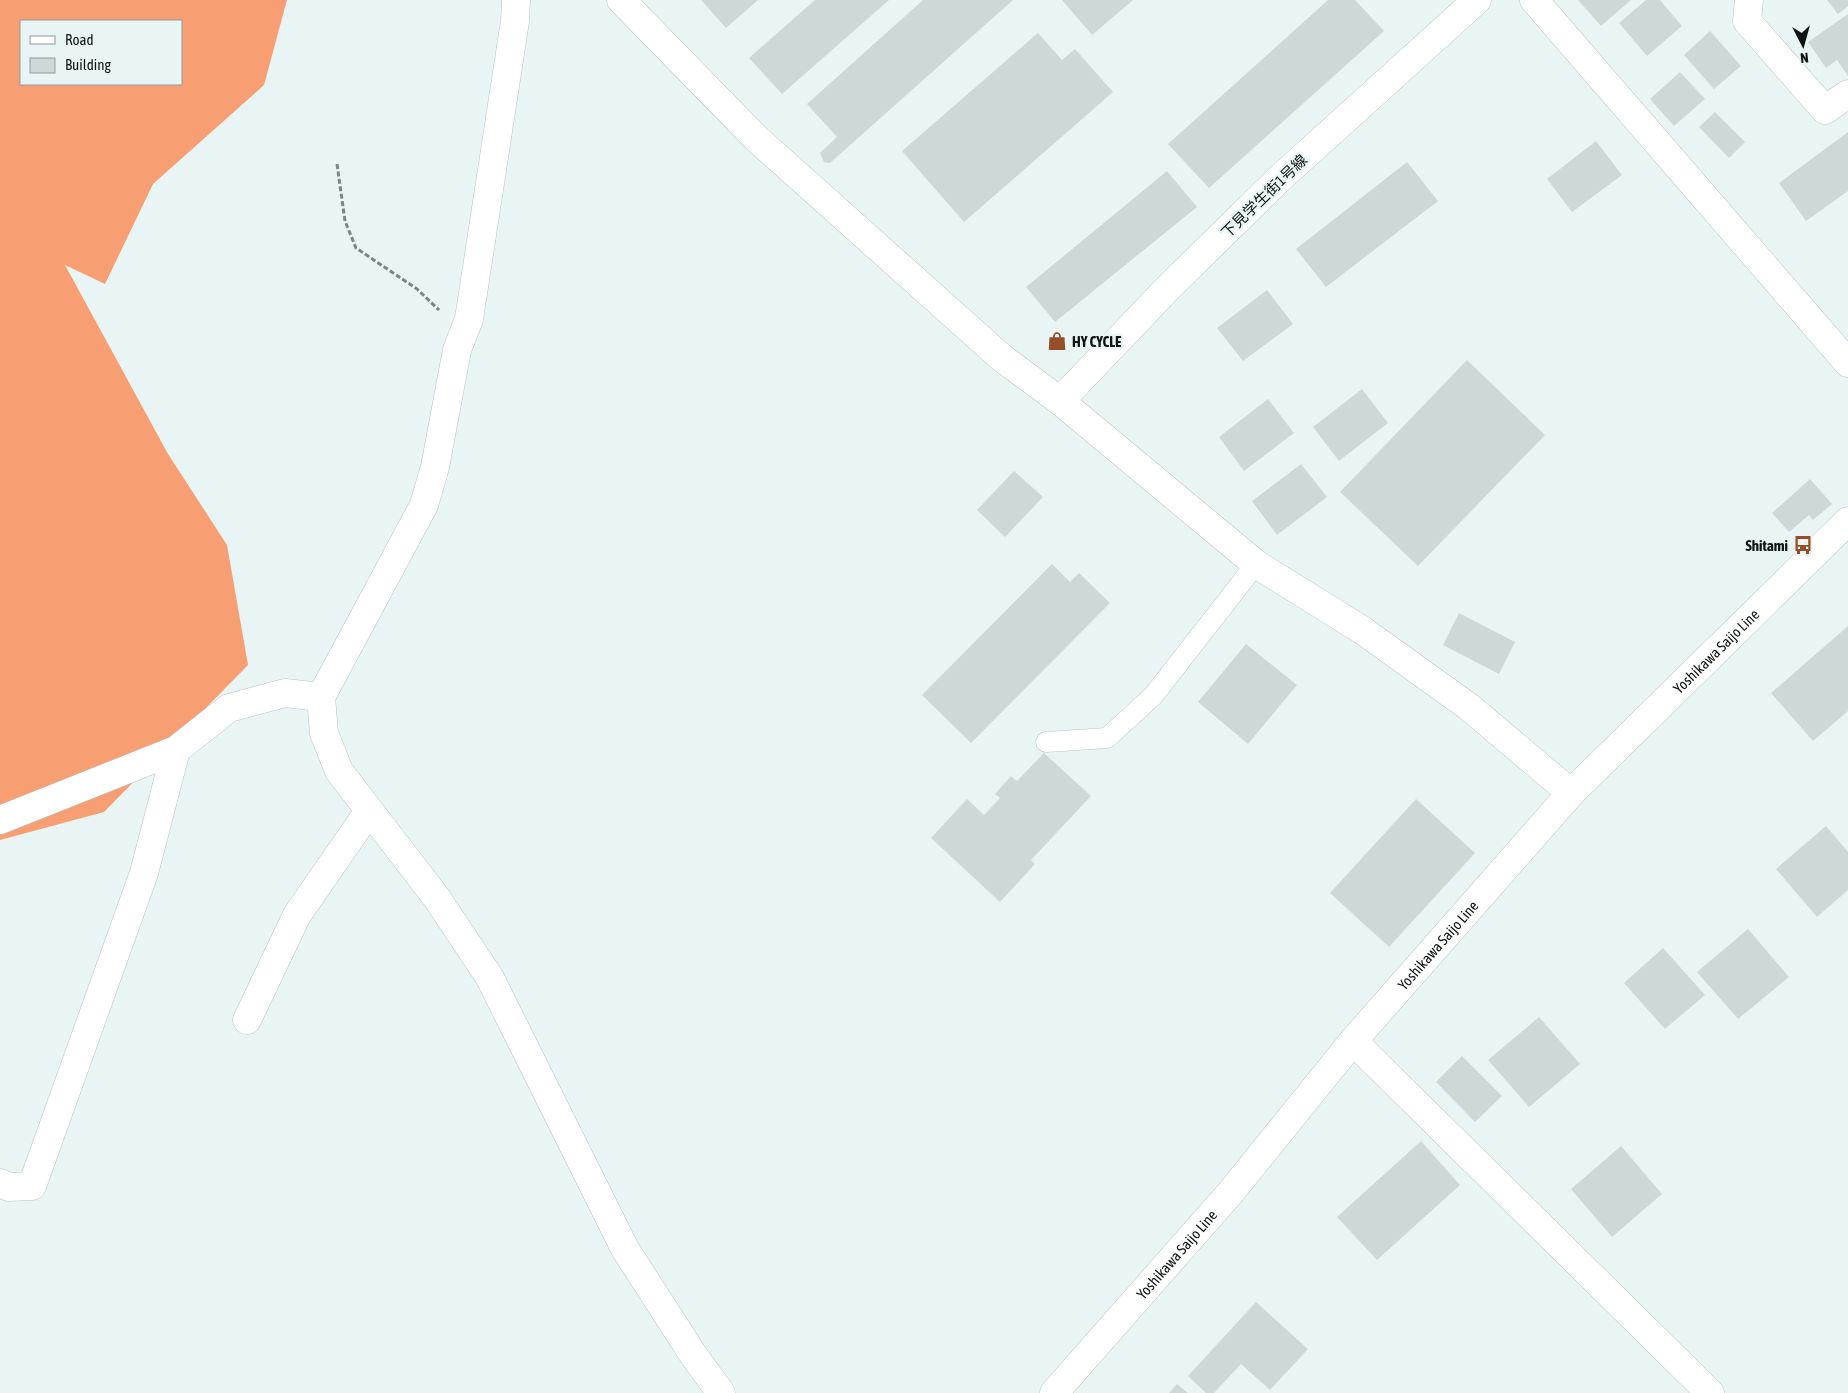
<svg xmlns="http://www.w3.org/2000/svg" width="1848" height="1393" font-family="'Asap Condensed','Noto Sans JP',sans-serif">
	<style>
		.forest { fill: #f89e73; fill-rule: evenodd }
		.building { fill: #cdd9d9 }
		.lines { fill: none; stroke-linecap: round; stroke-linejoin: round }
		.service-casing { stroke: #b8c4c4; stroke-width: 21 }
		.minor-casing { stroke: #b8c4c4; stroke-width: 29 }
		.tertiary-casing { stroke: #b8c4c4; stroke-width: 29 }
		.secondary-casing { stroke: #b8c4c4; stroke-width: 29 }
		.path { stroke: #7d8585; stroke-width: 3; stroke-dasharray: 5 2.5; stroke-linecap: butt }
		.service { stroke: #fff; stroke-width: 20 }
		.minor { stroke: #fff; stroke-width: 28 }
		.tertiary { stroke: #fff; stroke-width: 28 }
		.secondary { stroke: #fff; stroke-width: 28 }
		.labels { text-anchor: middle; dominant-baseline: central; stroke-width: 5; stroke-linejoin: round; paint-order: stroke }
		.street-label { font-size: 15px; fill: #0f1313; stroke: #e9f5f5 }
		.poi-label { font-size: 15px; font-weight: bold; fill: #0f1313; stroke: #e9f5f5; text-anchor: start }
	</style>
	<rect width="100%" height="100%" fill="#e9f5f5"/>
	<path class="forest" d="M0 0H287L264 85 153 184 105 284 65 265 168 454 227 545 248 665 104 812 0 840ZM21 21H181V84H21Z"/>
	<path class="building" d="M701 0H758L726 28Z
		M815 0H889L782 94 749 58Z
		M923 0H1013L830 163 824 162 820 153 837 137 807 104Z
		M1062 0H1133L1092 35Z
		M1328 0H1355L1384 31 1209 188 1168 144Z
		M1578 0H1631L1601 26Z
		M1646 0H1660L1682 26 1647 56 1619 23Z
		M1827 0H1848V6L1838 14Z
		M1848 14V76L1837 60 1826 68 1808 42Z
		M1710 31 1741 66 1714 89 1684 55Z
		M1038 33 1062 60 1075 49 1113 92 964 222 902 151Z
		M1680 72 1705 99 1674 126 1650 99Z
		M1715 112 1745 142 1729 158 1699 127Z
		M1848 132V191L1806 221 1779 183Z
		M1596 141 1622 175 1572 212 1547 179Z
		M1407 162 1438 201 1326 287 1296 249Z
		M1167 171 1197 207 1055 322 1026 287Z
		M1267 290 1293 324 1243 361 1217 328Z
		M1467 360 1545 435 1418 566 1340 492Z
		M1362 389 1388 423 1339 461 1313 427Z
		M1268 399 1294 433 1244 471 1219 437Z
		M1301 464 1327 497 1277 535 1252 501Z
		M1014 471 1043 497 1005 537 977 510Z
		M1810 479 1832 504 1813 520 1809 515 1789 532 1772 513Z
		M1052 564 1070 582 1079 573 1110 603 971 743 922 695Z
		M1459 613 1515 642 1499 674 1443 645Z
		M1848 626V711L1813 741 1771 693Z
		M1246 644 1297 685 1248 744 1198 702Z
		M1044 753 1091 796 1031 860 1035 864 1000 902 931 838 967 799 984 815 1000 798 995 794 1011 776 1017 781Z
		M1416 799 1475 853 1389 947 1330 893Z
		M1826 826 1848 852V890L1817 917 1776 869Z
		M1748 929 1789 977 1738 1019 1697 972Z
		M1663 948 1705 995 1665 1029 1624 983Z
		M1539 1017 1580 1064 1529 1107 1488 1060Z
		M1462 1056 1502 1096 1475 1122 1436 1082Z
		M1421 1141 1460 1185 1377 1260 1337 1217Z
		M1621 1146 1662 1194 1612 1237 1571 1189Z
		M1256 1302 1308 1349 1270 1390 1241 1364 1214 1393H1206L1188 1376Z
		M1177 1384 1188 1393H1169Z"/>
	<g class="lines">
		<g class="service-casing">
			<path id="service" d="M1046 742 1107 738 1153 696 1256 564"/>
		</g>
		<g class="minor-casing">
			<path id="minor" d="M516 0 515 21 469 319 457 350 435 467 424 505 321 697 324 733 339 771 436 897 490 978 625 1249 694 1356 721 1393
				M1534 0 1848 363
				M1749 0 1747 21 1825 110 1848 94
				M1060 401 1167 289 1278 180 1477 0
				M176 750 229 708 285 693 321 697
				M0 820 176 750 144 873 32 1186 9 1187 0 1183
				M247 1020 297 915 369 811
				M1353 1041 1710 1393"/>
		</g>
		<g class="tertiary-casing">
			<path id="tertiary" d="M621 0 757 139 1002 358 1060 401 1256 564 1362 630 1469 707 1571 793"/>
		</g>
		<g class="secondary-casing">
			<g id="secondary">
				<path id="s1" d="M1054 1393 1231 1192 1353 1041 1571 793 1848 521"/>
			</g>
		</g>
		<path class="path" d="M337 164 345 221 356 248 417 289 439 310"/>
		<use href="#service" class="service"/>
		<use href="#minor" class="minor"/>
		<use href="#tertiary" class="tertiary"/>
		<use href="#secondary" class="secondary"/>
	</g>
	<defs>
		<g id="shop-bare" transform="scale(1.5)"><path d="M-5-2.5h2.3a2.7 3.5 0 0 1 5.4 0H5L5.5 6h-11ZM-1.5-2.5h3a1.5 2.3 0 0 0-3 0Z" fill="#964e29" stroke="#e9f5f5" stroke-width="2.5" paint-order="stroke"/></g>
		<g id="bus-bare" transform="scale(1.5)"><path d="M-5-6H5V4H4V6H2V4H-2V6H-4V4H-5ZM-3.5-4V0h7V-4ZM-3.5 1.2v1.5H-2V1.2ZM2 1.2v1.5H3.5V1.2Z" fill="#964e29" stroke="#e9f5f5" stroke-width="2.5" paint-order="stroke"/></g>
	</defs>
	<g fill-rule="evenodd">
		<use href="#shop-bare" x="1057" y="341"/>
		<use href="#bus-bare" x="1803" y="545"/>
	</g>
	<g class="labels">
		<g class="street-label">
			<text transform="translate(1264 196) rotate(-44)">下見学生街1号線</text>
			<text stroke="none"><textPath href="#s1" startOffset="995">Yoshikawa Saijo Line</textPath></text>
			<text stroke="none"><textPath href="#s1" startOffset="590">Yoshikawa Saijo Line</textPath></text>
			<text stroke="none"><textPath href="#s1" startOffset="185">Yoshikawa Saijo Line</textPath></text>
		</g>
		<g class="poi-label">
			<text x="1072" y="341">HY CYCLE</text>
			<text x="1788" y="545" text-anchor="end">Shitami</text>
		</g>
	</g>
	<rect x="20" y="20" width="162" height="65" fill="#e9f5f5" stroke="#929b9b"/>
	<rect x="30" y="36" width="25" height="8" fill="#ffffff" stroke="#929b9b"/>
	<text x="65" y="45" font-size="15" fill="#0f1313">Road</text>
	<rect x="30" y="58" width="25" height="15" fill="#cdd9d9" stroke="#929b9b"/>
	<text x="65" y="70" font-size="15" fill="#0f1313">Building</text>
	<g transform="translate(1803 45) rotate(174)" stroke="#e9f5f5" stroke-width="4" paint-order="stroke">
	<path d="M0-4L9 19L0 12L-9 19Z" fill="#0f1313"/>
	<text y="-8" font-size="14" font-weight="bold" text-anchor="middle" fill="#0f1313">N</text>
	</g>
</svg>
